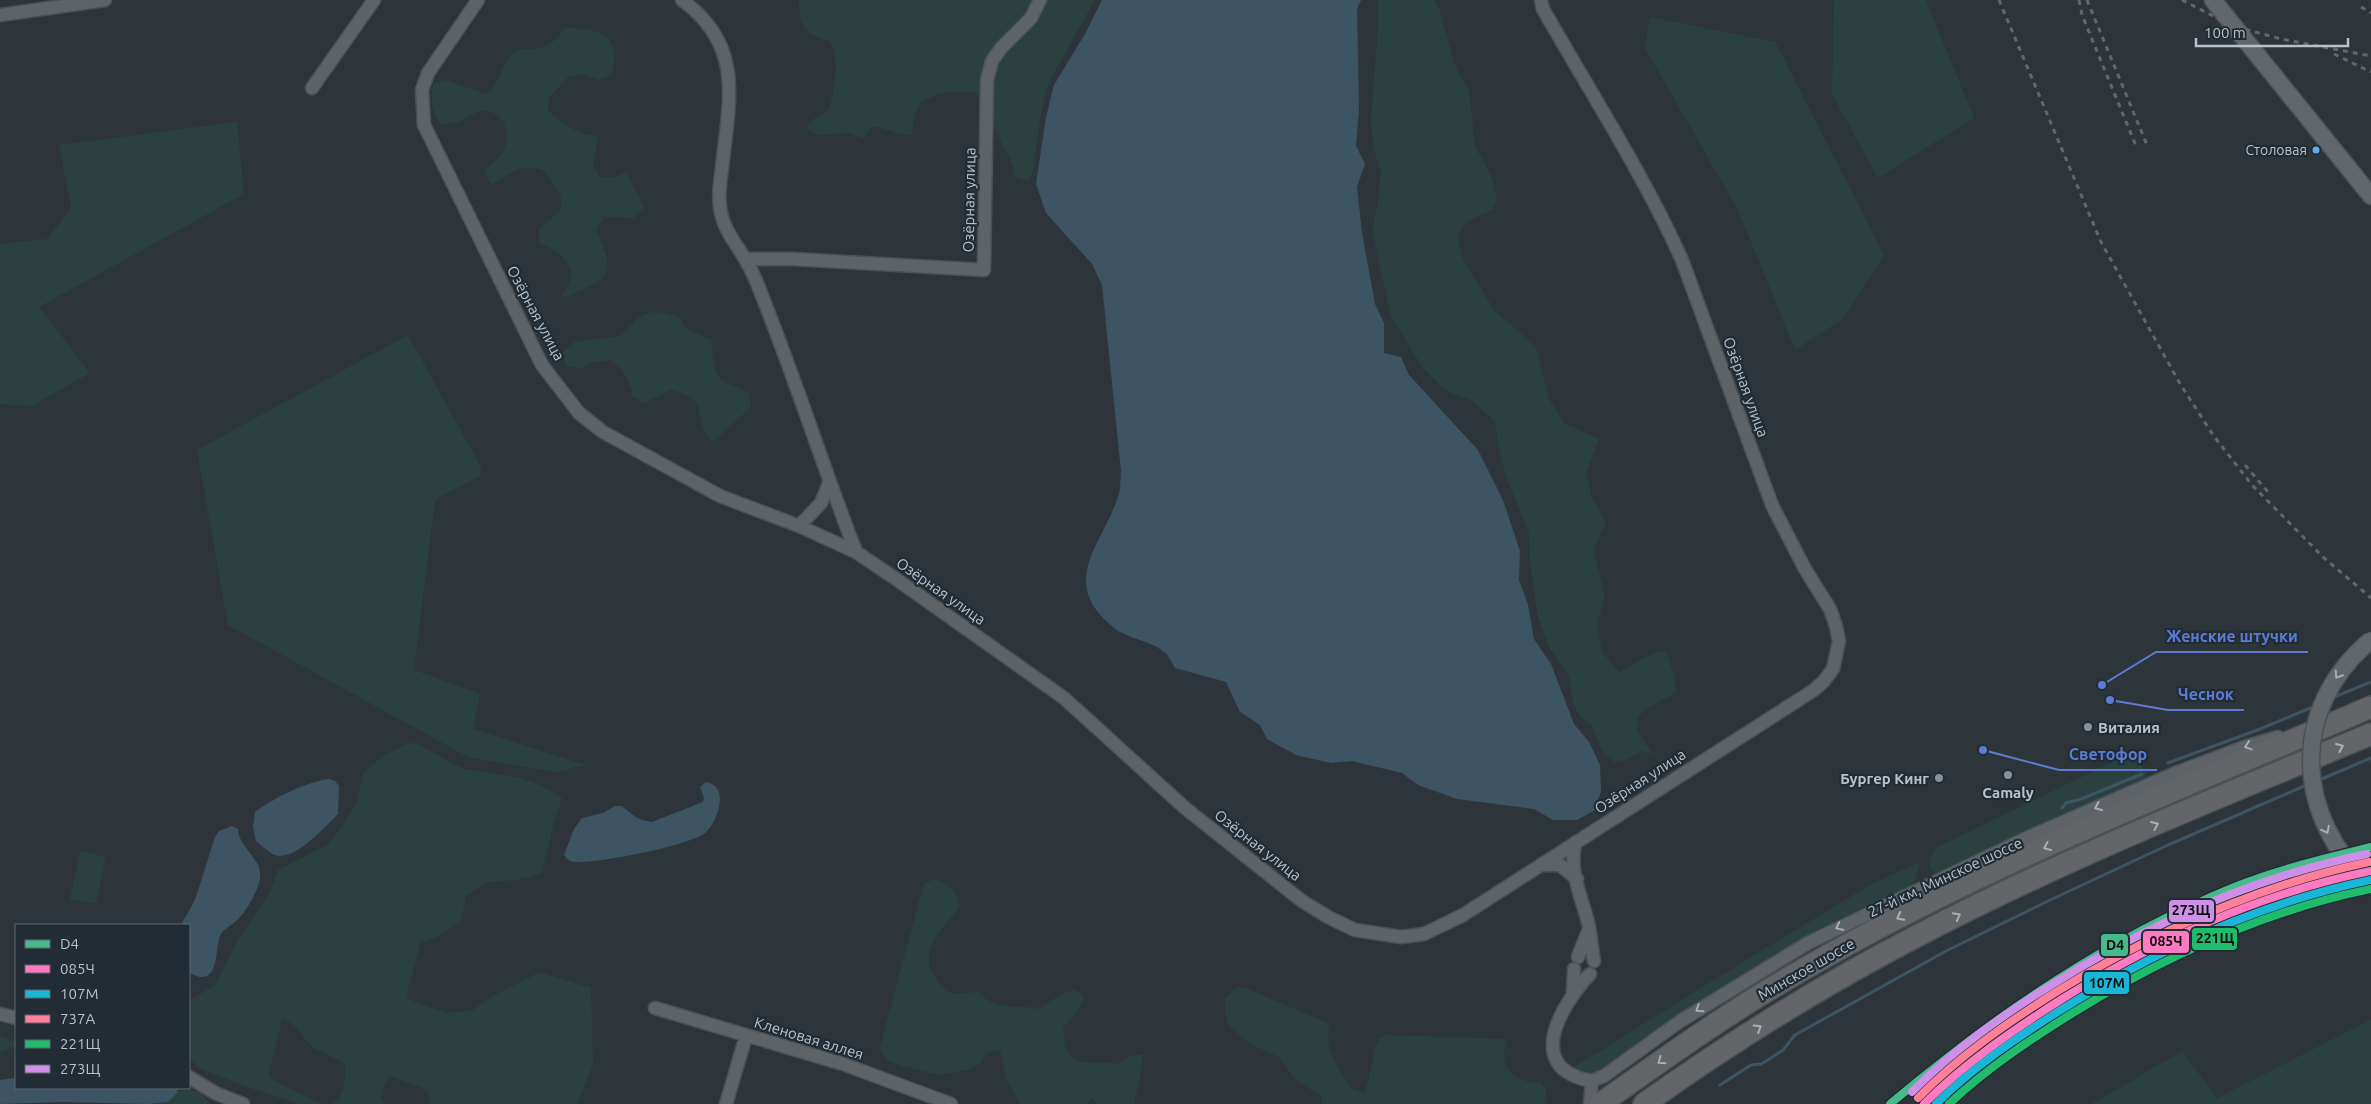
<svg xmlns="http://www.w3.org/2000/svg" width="2371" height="1104" font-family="Ubuntu,sans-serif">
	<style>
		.green { fill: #2b4140 }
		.water { fill: #3d5463 }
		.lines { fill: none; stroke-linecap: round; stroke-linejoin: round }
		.stream { stroke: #3d5463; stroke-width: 3 }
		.street-casing { stroke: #4c5155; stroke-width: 15 }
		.secondary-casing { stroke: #4c5155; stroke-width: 19 }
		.highway-casing { stroke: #4b5155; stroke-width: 24 }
		.street { stroke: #5e6368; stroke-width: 12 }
		.secondary { stroke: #62676c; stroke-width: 16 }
		.highway { stroke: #636568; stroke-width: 21 }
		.rail { stroke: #62676c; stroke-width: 3; stroke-dasharray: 5 5; stroke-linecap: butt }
		.secondary-bridge-casing { stroke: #4c5155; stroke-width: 19; stroke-linecap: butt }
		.secondary-bridge { stroke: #62676c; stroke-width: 16 }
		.rail-1-casing { stroke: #212c35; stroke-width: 11 }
		.rail-2-casing { stroke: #212c35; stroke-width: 11 }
		.rail-3-casing { stroke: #212c35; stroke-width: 11 }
		.rail-4-casing { stroke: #212c35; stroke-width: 11 }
		.rail-5-casing { stroke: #212c35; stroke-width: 11 }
		.rail-6-casing { stroke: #212c35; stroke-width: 11 }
		.rail-1 { stroke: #47ba8c; stroke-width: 8 }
		.rail-2 { stroke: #fe7ac1; stroke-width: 8 }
		.rail-3 { stroke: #1ab6d8; stroke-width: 8 }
		.rail-4 { stroke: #ff8098; stroke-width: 8 }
		.rail-5 { stroke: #20bc6c; stroke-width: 8 }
		.rail-6 { stroke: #ce8fe9; stroke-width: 8 }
		.oneway { stroke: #a8b0b7 }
		.oneway2 { stroke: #a7afb6 }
		.oneway3 { stroke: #a8afb6 }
		.bus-dot { fill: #60acee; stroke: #212c35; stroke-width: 2 }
		.poi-dot { fill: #889198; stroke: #212c35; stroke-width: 2 }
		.labels { text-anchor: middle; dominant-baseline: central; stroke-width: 4.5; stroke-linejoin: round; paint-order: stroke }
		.bus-label { font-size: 14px; fill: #b9c2ca; stroke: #212c35; text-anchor: end }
		.street-label { font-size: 15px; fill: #b9c2ca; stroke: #212c35 }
		.poi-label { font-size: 15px; font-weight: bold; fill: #b9c2ca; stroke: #212c35; text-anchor: start }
		.leader { fill: none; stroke: #5b7cd2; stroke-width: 2 }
		.callout-dot { fill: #5b7cd2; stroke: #212c35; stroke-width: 2 }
		.callout-label { font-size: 16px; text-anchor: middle; font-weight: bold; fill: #5b7cd2; stroke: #212c35; stroke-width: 4.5; stroke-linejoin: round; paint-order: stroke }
		.line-badge { stroke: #212c35; stroke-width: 2 }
		.pale-badge-label { font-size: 14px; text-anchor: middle; font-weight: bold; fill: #111 }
	</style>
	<rect width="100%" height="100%" fill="#2e353a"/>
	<path class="green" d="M799 0H1095L1049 82 1041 114 1033 171 1029 181 1015 177C1012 158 1007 154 999 138 992 125 995 108 984 98 971 86 930 92 919 105 914 111 914 127 911 135 895 135 888 127 871 127L863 138 848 133 819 135 806 128 816 117 829 110C835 86 840 64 830 41 804 34 799 26 799 0Z
		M1378 0H1435L1440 12 1455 66 1469 91 1475 147 1489 171 1497 198 1493 210 1473 218 1462 226 1458 237 1463 259 1494 310 1536 347 1549 399 1564 423 1599 439 1586 472 1592 498 1606 523 1593 549 1605 596 1597 624 1602 652 1619 672 1652 654 1666 651 1675 678 1676 692C1662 701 1649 705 1638 717L1637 731 1653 754 1642 751 1629 759 1615 762 1603 753 1592 726 1581 717 1573 704 1569 676 1549 647 1538 617 1530 562 1529 533 1506 477 1499 449 1495 421 1472 401 1445 390 1423 368 1391 316 1372 231 1378 202 1381 173 1373 145 1371 118 1378 27Z
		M1834 0H1926L1974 118 1878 178 1832 94Z
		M1650 17 1775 42 1884 255 1844 318 1795 350 1738 210 1645 48Z
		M565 28C600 28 623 36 611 75L598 80 584 74 569 76 549 98 548 111C565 125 577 134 598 136L593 165 600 177H613L628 172C631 187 641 195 644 210L633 218 604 217 596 229C606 257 621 274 584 289 575 292 572 297 562 296L569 284 572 270C563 255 556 248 539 244V229L561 210V196L545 171C520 162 513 172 492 184L484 173C489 165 497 160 502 153 510 141 508 122 496 114 493 112 486 111 481 110L455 123 441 125C431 110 430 101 433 83L446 80 486 94C506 78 497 65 518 49 540 52 553 46 565 28Z
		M237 122 244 194 39 307 90 373 32 406 0 404V244L48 239 71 207 59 145Z
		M652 312 666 313 679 317 686 329 711 340C713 353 712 373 723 381 730 386 741 388 749 393L751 407 713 442 704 431 697 403 685 394 671 390 645 403 633 396C629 379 624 370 610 360L594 362 582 368 566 366 563 352 574 342 618 336 629 328 639 317Z
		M408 335 482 469 479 476 435 500 414 670 480 694 473 729 586 765 557 772 468 757 228 625 197 450Z
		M415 743 463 769 515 777 541 785 562 798 554 822 542 873 516 880 488 882 466 896 461 922 437 937 421 942 407 992 408 999 446 1013 471 1011 495 995 540 972 591 988 593 1065 577 1104H431L427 1090 390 1076 384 1087 381 1100 385 1104H331L339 1100C344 1088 346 1079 345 1065 334 1055 319 1053 311 1045 297 1033 302 1026 282 1019L268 1075 277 1082 322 1104H299L250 1088 198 1068 189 1057V1001L215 985 239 938 269 895 278 870 327 845 344 824 357 801 363 773 383 756 406 744Z
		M2121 758H2129L2146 769 2148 778 1939 872 1935 873 1931 870C1928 863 1931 853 1936 848Z
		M80 851 106 857 96 904 70 899Z
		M1920 862 1915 880 1905 890 1784 950 1678 1016 1596 1073 1590 1075 1571 1069 1738 965 1870 885Z
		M936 879C951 887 956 890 959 906 953 918 942 926 935 938 921 963 932 978 952 994L978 992C997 1012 1015 1004 1039 1009L1061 994 1074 990 1084 996 1079 1009 1063 1028C1067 1075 1085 1058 1119 1064L1129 1056 1142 1054C1143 1069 1137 1088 1134 1104H1097L1091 1098 1087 1104H1020L1006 1078 1000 1050 987 1053 979 1064 966 1070 938 1075 899 1065 886 1059 880 1047 924 883Z
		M1237 987 1248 989 1330 1024C1323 1051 1338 1066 1351 1089L1364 1093C1372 1075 1371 1055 1379 1038L1386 1035 1507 1039C1498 1068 1512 1082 1541 1083L1546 1090V1101L1544 1104H1322L1321 1096 1296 1080 1279 1057 1250 1044 1229 1026 1225 1013V998Z
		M2371 1020V1104H2092L2182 1051 2217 1098Z
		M0 1036 16 1042V1046L0 1052Z
		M188 1090 200 1092 210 1104H148L168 1102 178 1092Z"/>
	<path class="water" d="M1102 0H1361L1357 9 1359 109 1356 146 1365 164 1357 187 1362 233 1375 304 1384 323V353L1401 357 1409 375 1478 450 1503 500 1520 551 1519 580 1528 605 1534 639 1551 664 1574 724 1589 742 1600 765 1601 791 1595 810 1577 820H1553L1534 809 1457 799 1418 785 1402 773 1352 761 1331 763 1296 755 1267 739 1260 725 1240 712 1226 682 1175 668C1172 663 1169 655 1164 652 1150 640 1127 639 1113 627 1057 581 1103 545 1119 494 1121 487 1120 479 1121 471L1102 285 1092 264 1046 213 1036 184 1046 117 1054 85 1085 34Z
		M329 779 335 781 339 786 338 814C326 826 294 862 275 855 268 852 261 845 256 841L253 827 255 812C272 799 308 781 329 779Z
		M706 782C731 786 717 823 705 833 689 846 598 863 577 862 570 862 568 860 564 855L574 829 582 818 603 813 615 806H622C631 814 639 821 652 822L703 802 704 798 700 787Z
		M232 826 238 829C238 847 262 858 260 877 259 890 246 912 236 921 231 926 223 929 220 936 216 946 218 970 207 976 201 979 194 975 189 973V925H181L195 900 215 837 219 831Z
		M16 1078V1088H176L178 1092 168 1102 148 1104 63 1102 0 1104V1080Z"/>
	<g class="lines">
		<path class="stream" d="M2332 698 2371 682
			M2168 763 2260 729 2318 705
			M2319 780 2371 758
			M2062 808 2066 803 2081 799 2142 774
			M1720 1085 1751 1065 1761 1064 1768 1060 1783 1050 1795 1035 1946 951 2048 901 2168 845 2309 784"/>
		<g class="street-casing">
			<path id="street" d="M478 0 428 73 422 90 424 125 542 365 579 413 603 432 720 496 799 526 856 552 896 579 1064 698 1185 808 1302 901 1328 917 1355 930 1401 937 1424 934 1463 915 1814 690 1824 681 1833 669 1839 641 1836 626 1830 609 1805 569 1772 505 1682 260C1643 173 1590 92 1543 9L1541 0
				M682 0C745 46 729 101 722 168 720 184 717 201 722 217 726 233 737 245 745 259 753 272 759 287 764 301 797 384 824 469 856 552
				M0 15 105 0
				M312 88 374 0
				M745 259H793L984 270 987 80 992 61 1001 48 1031 18 1040 0
				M799 526 821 503 829 483
				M1576 842C1567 868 1583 901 1589 926 1591 938 1592 950 1594 961
				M1541 865H1560L1577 879
				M1578 957 1589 929
				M1590 974C1560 1006 1523 1069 1592 1081
				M1573 992 1574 969
				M655 1008 843 1064 951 1104
				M0 1014 16 1018
				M189 1077 215 1093 243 1104
				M726 1104 746 1036
				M1590 1104 1592 1081 1604 1076 1679 1022 1808 943 2031 836 2178 772 2247 746 2278 737"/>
		</g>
		<g class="secondary-casing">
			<path id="secondary" d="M2213 0 2371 196"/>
		</g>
		<g class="highway-casing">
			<path id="highway" d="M1600 1104C1667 1057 1733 1009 1804 969 1984 865 2180 789 2371 707
				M1644 1104C1730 1043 1819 987 1913 938 2061 860 2217 798 2371 734"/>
		</g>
		<use href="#street" class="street"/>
		<use href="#secondary" class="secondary"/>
		<use href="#highway" class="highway"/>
		<path class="rail" d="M1999 0 2101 242 2179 382 2213 435 2252 485 2323 557 2371 598
			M2079 0 2082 15 2136 146
			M2087 0 2147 145
			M2182 0 2233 26 2281 39 2371 56
			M2361 7 2371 13
			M2334 54 2371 72
			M2245 465 2268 492"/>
		<g class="secondary-bridge-casing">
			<path id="secondary-bridge" d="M2371 640C2288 709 2294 816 2371 887"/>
		</g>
		<use href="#secondary-bridge" class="secondary-bridge"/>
		<g class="rail-1-casing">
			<path id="rail-1" d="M1890 1104C1996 1015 2108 938 2237 886 2280 869 2326 858 2371 847"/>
		</g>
		<g class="rail-2-casing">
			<path id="rail-2" d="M1924 1104C1965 1063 2013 1030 2062 999 2159 939 2259 894 2371 871"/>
		</g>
		<g class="rail-3-casing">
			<path id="rail-3" d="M1936 1104C1974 1066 2019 1036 2064 1008 2160 948 2260 903 2371 880"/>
		</g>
		<g class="rail-4-casing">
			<path id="rail-4" d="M1918 1098C1959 1056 2007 1023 2056 992 2154 932 2256 886 2369 862"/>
		</g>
		<g class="rail-5-casing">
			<path id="rail-5" d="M1949 1104C1986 1069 2028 1041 2071 1014 2165 956 2263 911 2371 889"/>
		</g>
		<g class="rail-6-casing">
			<path id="rail-6" d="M1912 1092C1954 1049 2003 1015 2053 984 2151 923 2254 877 2367 854"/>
		</g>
		<use href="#rail-1" class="rail-1"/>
		<use href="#rail-2" class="rail-2"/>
		<use href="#rail-3" class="rail-3"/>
		<use href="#rail-4" class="rail-4"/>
		<use href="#rail-5" class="rail-5"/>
		<use href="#rail-6" class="rail-6"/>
	</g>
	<defs><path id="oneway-chevron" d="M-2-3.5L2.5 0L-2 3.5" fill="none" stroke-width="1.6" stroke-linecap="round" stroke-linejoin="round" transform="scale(1.25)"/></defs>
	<g class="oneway">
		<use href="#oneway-chevron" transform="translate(2338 675) rotate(123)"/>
		<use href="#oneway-chevron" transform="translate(2326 830) rotate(64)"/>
	</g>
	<g class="oneway2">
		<use href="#oneway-chevron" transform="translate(2248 746) rotate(162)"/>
		<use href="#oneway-chevron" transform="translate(2098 807) rotate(156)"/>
		<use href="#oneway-chevron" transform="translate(1839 927) rotate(154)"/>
		<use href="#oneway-chevron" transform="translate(1699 1009) rotate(147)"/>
	</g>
	<g class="oneway3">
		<use href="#oneway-chevron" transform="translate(2340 747) rotate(-23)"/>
		<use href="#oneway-chevron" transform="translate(2155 825) rotate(-23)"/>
		<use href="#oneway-chevron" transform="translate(2047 847) rotate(156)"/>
		<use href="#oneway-chevron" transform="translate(1957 916) rotate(-27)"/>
		<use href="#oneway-chevron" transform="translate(1900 917) rotate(153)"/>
		<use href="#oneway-chevron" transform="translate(1758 1028) rotate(-32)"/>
		<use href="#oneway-chevron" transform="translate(1661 1061) rotate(145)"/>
	</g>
	<circle class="bus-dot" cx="2316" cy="150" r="4.5"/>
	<g class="poi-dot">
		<circle cx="2088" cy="727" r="5"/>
		<circle cx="2008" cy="775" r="5"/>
		<circle cx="1939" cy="778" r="5"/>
	</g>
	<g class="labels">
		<g class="bus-label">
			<text x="2307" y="150">Столовая</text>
		</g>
		<g class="street-label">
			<text transform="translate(969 200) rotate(-89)">Озёрная улица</text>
			<text transform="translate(536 313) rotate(62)">Озёрная улица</text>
			<text transform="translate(1746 387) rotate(70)">Озёрная улица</text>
			<text transform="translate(941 591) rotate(35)">Озёрная улица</text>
			<text transform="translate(1640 781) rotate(-33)">Озёрная улица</text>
			<text transform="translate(1258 845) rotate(38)">Озёрная улица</text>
			<text transform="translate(1945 877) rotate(-25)">27-й км, Минское шоссе</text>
			<text transform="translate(1806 969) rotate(-30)">Минское шоссе</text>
			<text transform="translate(809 1038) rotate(17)">Кленовая аллея</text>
		</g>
		<g class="poi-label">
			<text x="2098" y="727">Виталия</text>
			<text x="1929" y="778" text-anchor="end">Бургер Кинг</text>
			<text x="2008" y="792" text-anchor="middle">Camaly</text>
		</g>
	</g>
	<path class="leader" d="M2102 685L2156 652H2308M2110 700L2168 710H2244M1983 750L2059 770H2157"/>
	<g class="callout-dot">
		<circle cx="2102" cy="685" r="5"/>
		<circle cx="2110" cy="700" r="5"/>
		<circle cx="1983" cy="750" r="5"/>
	</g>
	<g class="callout-label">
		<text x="2232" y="642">Женские штучки</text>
		<text x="2206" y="700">Чеснок</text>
		<text x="2108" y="760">Светофор</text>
	</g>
	<g class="line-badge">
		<rect x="2168" y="899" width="47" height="24" rx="5" fill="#ce8fe9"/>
		<rect x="2191" y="927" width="47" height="24" rx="5" fill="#20bc6c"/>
		<rect x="2142" y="930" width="48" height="24" rx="5" fill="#fe7ac1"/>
		<rect x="2100" y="933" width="29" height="24" rx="5" fill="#47ba8c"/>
		<rect x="2083" y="971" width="47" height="24" rx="5" fill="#1ab6d8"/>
	</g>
	<g class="pale-badge-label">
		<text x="2191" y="915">273Щ</text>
		<text x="2215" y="943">221Щ</text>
		<text x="2166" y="946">085Ч</text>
		<text x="2115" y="950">D4</text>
		<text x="2107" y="988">107М</text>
	</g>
	<rect x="15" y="924" width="175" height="165" fill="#212c35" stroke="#5e6871"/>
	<rect x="25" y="940" width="25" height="8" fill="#47ba8c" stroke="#5e6871"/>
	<text x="60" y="949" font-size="15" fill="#b9c2ca">D4</text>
	<rect x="25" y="965" width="25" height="8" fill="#fe7ac1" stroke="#5e6871"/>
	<text x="60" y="974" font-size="15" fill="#b9c2ca">085Ч</text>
	<rect x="25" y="990" width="25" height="8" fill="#1ab6d8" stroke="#5e6871"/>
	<text x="60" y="999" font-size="15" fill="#b9c2ca">107М</text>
	<rect x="25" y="1015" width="25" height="8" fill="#ff8098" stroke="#5e6871"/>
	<text x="60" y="1024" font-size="15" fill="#b9c2ca">737А</text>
	<rect x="25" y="1040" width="25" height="8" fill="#20bc6c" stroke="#5e6871"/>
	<text x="60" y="1049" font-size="15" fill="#b9c2ca">221Щ</text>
	<rect x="25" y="1065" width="25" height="8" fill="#ce8fe9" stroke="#5e6871"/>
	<text x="60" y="1074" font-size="15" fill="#b9c2ca">273Щ</text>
	<path d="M2196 38v8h152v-8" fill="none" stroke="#b9c2ca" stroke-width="2.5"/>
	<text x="2204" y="38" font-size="15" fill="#b9c2ca" stroke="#212c35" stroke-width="4" paint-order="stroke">100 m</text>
</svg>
